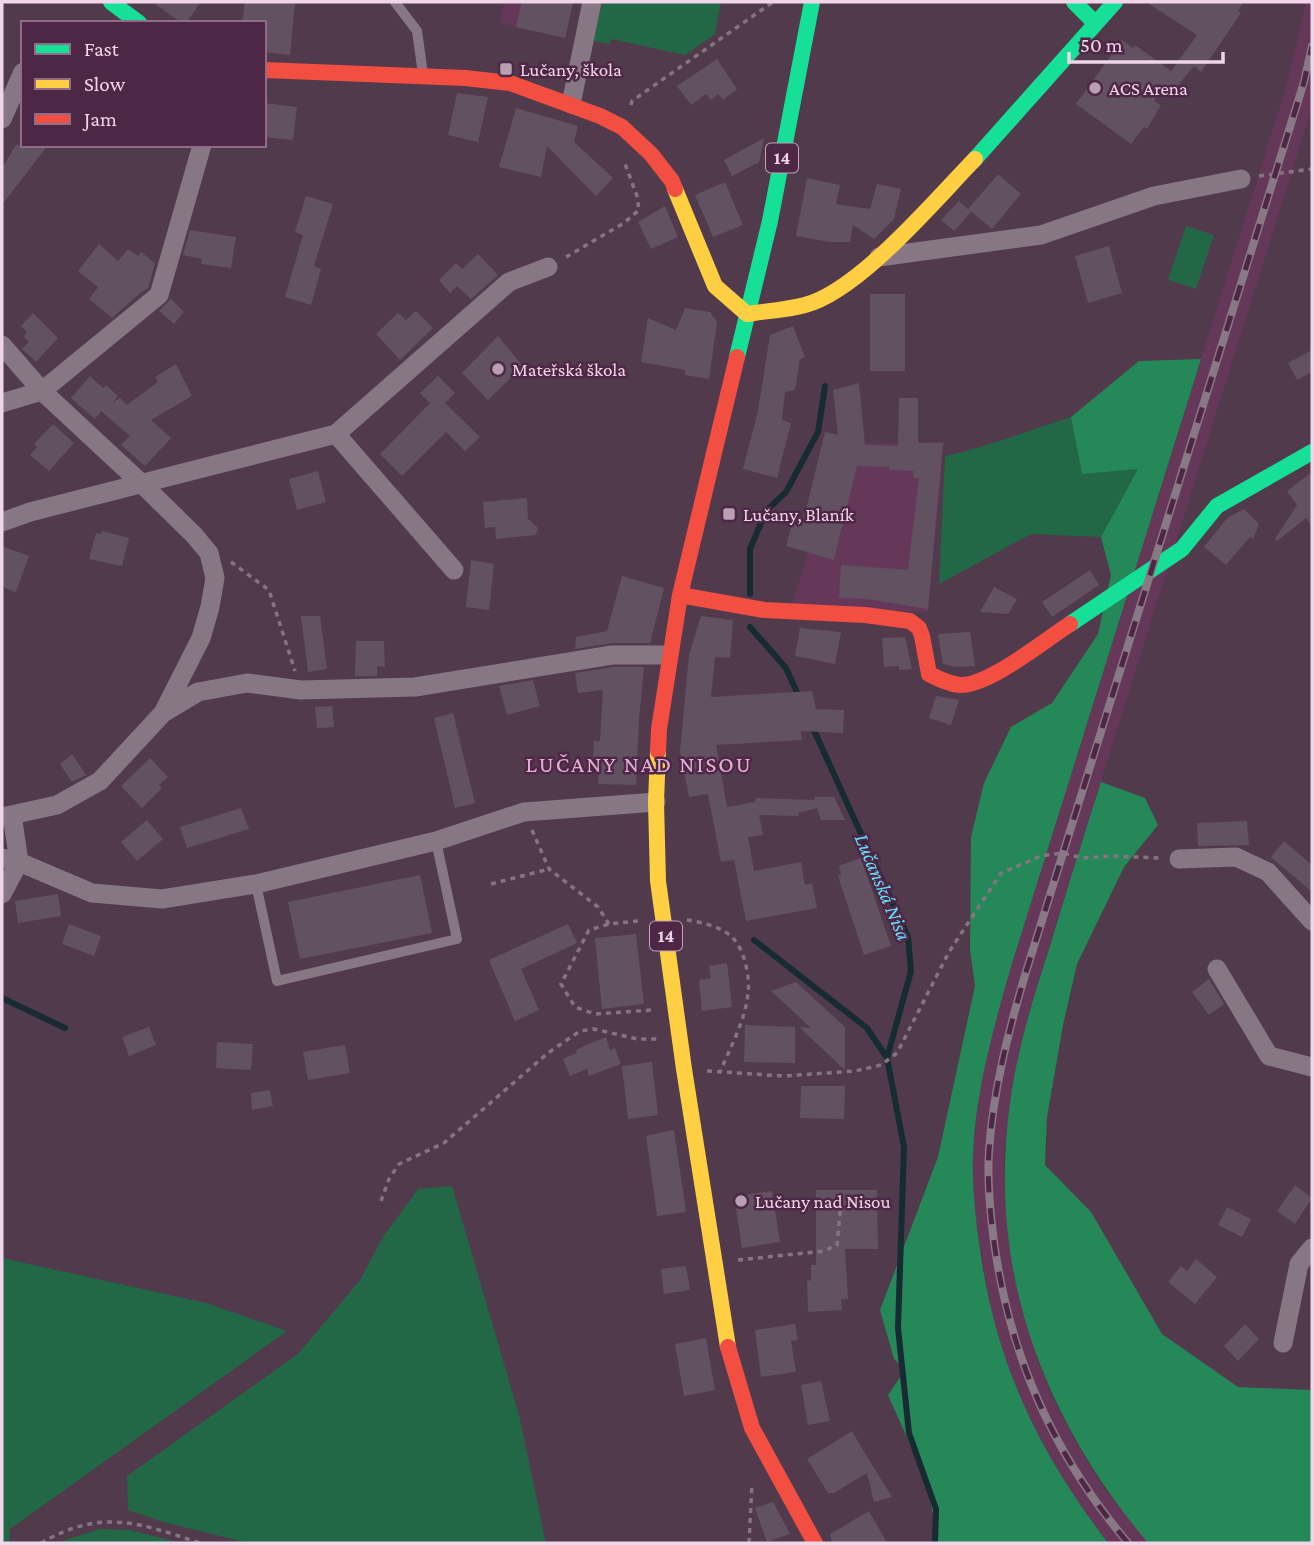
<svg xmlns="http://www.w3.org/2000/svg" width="1314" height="1545" font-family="'Crimson Pro',serif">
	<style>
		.built { fill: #65385a }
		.green { fill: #226846 }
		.forest { fill: #258859 }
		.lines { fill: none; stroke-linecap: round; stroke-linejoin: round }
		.stream { stroke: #172b33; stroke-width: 6 }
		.building { fill: #625161 }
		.path { stroke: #857581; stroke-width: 3.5; stroke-dasharray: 5 5; stroke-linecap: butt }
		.lane { stroke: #877683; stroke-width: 10 }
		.street { stroke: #877683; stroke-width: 19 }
		.fast { stroke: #16e098; stroke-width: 16 }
		.slow { stroke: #ffcf43; stroke-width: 16 }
		.jam { stroke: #f24e42; stroke-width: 16 }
		.rail-casing { stroke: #887984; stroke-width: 8 }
		.rail { stroke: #4f2746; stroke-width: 5; stroke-dasharray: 16; stroke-linecap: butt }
		.poi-dot { fill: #b89fb1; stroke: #4f2746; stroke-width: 2.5 }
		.labels { text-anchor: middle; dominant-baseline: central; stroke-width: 5; stroke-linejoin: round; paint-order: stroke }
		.shield { fill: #4f2746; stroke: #c0a2b7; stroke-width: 2 }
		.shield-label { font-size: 18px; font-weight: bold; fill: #f0d6e8 }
		.poi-label { font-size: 19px; fill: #f0d6e8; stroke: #4f2746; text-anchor: start }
		.water-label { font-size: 21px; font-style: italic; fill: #63dffd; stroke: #4f2746 }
		.quarter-label { font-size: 23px; letter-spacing: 2px; fill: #e2b0d4; stroke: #4f2746 }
	</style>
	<rect width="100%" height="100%" fill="#513a4c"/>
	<path class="built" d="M504 2H574L565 38 500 23Z
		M1306 2H1312V107L1039 979 1021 1043 1010 1101 1004 1155 1005 1205 1021 1306 1038 1360 1053 1399 1077 1444 1101 1484 1148 1543H1108L1076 1502 1025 1412 1008 1371 991 1314 974 1207 973 1153 979 1096 991 1036 1010 970 1289 78Z
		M944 442 928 612 792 606 808 553 825 557 829 536 840 539 858 444Z"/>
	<path class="green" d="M602 2H721L715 34 685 55 611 39 610 44 593 41Z
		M1186 226 1214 235 1196 289 1168 280Z
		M1071 417 1082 474 1139 468 1101 537 1031 534 939 584 945 456C988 447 1029 430 1071 417Z
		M452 1186 519 1415 546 1543H249L167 1523 128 1510 127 1476 299 1353 360 1280 383 1237 418 1189Z
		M2 1258 206 1303 287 1331 10 1529 9 1543H2Z
		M100 1529 129 1530 181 1543H56Z"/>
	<path class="forest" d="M1201 359 1010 970C993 1030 976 1090 973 1153 972 1185 975 1217 980 1249 995 1362 1039 1453 1108 1543H938L927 1482 888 1395 905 1370 894 1359 880 1310 938 1157 975 986 970 949 971 837 984 783 1011 727 1052 703 1098 634 1111 575 1101 537 1138 469 1082 474 1071 417 1139 361Z
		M1101 782 1145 798 1158 825 1124 867 1077 964 1063 1025 1047 1117 1045 1165 1091 1212 1162 1334 1238 1387 1312 1390V1543H1148C1042 1417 987 1269 1010 1103 1017 1050 1033 999 1049 949 1066 893 1083 838 1101 782Z"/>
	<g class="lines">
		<path class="stream" d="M750 594V549L766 511 786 492 818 432 825 386
			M750 627 786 668 799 697
			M812 726 908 937 911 971 887 1058 904 1147 898 1328 909 1433 936 1509 935 1543
			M754 940 867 1028 887 1058
			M2 998 65 1028"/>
	</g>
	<path class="building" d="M152 2H201L186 23H182Z
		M245 2H295L290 55 264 52V23H242Z
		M522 2H573L565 38 516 27Z
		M1146 2H1244L1238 11 1241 13 1201 72 1194 66 1169 96 1160 90 1154 101 1161 105 1147 129 1144 127 1131 144 1076 104 1122 40 1133 48 1135 45 1171 71 1197 35Z
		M717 59 737 89 723 100 718 94 711 100 706 94 691 105 677 86Z
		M457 93 488 97 478 142 448 135Z
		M264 103 297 107 293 140 264 137Z
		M516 108 578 126 574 142 613 178 596 196 547 146 541 177 499 167Z
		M764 138 759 162 732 176 724 160Z
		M16 145H48L2 205V168Z
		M998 174 1021 194 992 229 968 209Z
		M807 178 840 185 836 204 870 209 877 184 901 189 894 219 874 239 853 225 850 242H829L796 236Z
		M725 182 743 225 713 237 695 195Z
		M306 196 333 204 314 266 321 269 311 305 285 297 303 235 295 232Z
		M959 201 971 212 954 231 941 220Z
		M665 206 678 237 651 249 638 222Z
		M190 230 236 237 231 268 201 264 202 259 183 255Z
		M99 244 118 261 128 249 138 256 141 252 155 263 148 288 140 293 112 318 89 299 98 287 78 271Z
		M1109 246 1122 293 1088 303 1075 256Z
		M478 254 498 275 471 299 457 286 450 293 439 280 456 263 462 269Z
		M870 294H905V371H870Z
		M171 299 184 312 174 324 159 311Z
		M685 308 710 312 717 322 709 379 685 375V370L641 362 648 318 676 330Z
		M416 311 433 328 400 360 376 334 398 313 406 320Z
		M33 313 58 338 36 362 22 349 29 342 24 337 27 332 21 326Z
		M793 326 805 357 800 359 795 390 785 392 782 420 791 423 777 478 743 469 758 411 770 335Z
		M498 336 523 366 488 400 462 373Z
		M1312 350V372L1297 380 1288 363Z
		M176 364 192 396 151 420 171 438 145 466 121 445 130 436 101 411 95 419 71 398 90 376 103 388 106 385 118 396 112 403 120 398 127 405 158 382 155 377Z
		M438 376 455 393 445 403 480 437 465 451 446 432 402 476 380 454 430 403 420 393Z
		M859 383 865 445 898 446 899 398H918V443H943L928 609 867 599 839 598 841 565 908 570 919 478H913L914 471 889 470V467L857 466 834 560 786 546 792 524 802 526 825 432 838 435 833 390Z
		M53 424 74 443 49 471 30 455 37 447 34 444Z
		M318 471 326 502 297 510 289 479Z
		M1312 472V526L1306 518 1277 541 1275 539 1297 505 1287 491Z
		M527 498 528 519 538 528 536 535 496 539 495 527 485 528 483 502Z
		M1244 509 1259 524 1253 539 1250 537 1226 565 1204 547 1227 518Z
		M102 531 129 538 122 566 89 559 96 533 101 534Z
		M2 546 29 556 16 592 2 587Z
		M471 560 494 564 489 610 466 607Z
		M1090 570 1099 585 1052 617 1042 602Z
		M622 576 664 588 650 643H612L575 649 576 637 607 631Z
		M994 587 1017 599 1008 614 980 612Z
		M301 616H320L327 669 308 672Z
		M701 616 733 620 730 658 715 657 711 697 812 691 816 709 844 710 843 733 801 731 802 740 716 745 727 807 755 802 756 798 815 800 814 797H834L845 820H821L817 808 798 813 799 816 759 815 763 835 748 837 754 871 801 862 805 885 812 883 817 908 746 921 734 860 721 862 708 794 689 797 680 752 689 655Z
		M800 628 841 632 835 664 795 656Z
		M970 632 975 666 955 667 943 664 938 634Z
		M905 637 912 669 899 670V666L884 667 882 638Z
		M356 641H384L385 667 377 666V676H355Z
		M613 667H644L639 719 636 785 598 784 599 765H593L594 741H600L603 690 578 693 575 673Z
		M533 680 540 706 507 715 499 686Z
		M936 696 959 700 951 725 929 718Z
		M332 706 334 727 317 728 315 707Z
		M453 713 475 803 455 808 434 718Z
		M72 754 86 775 72 782 60 764Z
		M150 758 168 777 159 785 162 788 142 808 121 786Z
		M241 808 249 829 187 848 180 827Z
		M147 820 163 839 137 861 121 842Z
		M1247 821 1249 845 1198 846 1197 823Z
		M1284 841 1312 865V892L1271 857Z
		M861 858 891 946 864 955 838 876 841 874 839 866Z
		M420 875 432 933 300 959 288 902Z
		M58 894 61 916 18 923 15 901Z
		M69 924 101 936 94 956 62 944Z
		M568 924 577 943 521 969 539 1010 515 1021 489 960Z
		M636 934 644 1004 602 1009 595 938Z
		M727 963 732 1007 702 1011 699 980 711 978 709 966Z
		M1209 979 1224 1004 1209 1015 1192 992Z
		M796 982 845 1027V1070L799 1027 811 1028 771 991Z
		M745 1025 795 1027V1063L744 1062Z
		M149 1027 156 1045 129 1056 122 1037Z
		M606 1037 610 1050 615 1048 621 1064 589 1076 587 1069 570 1076 563 1059 577 1053 576 1050 584 1046Z
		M217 1042 253 1044 251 1070 216 1068Z
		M345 1045 350 1073 308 1080 303 1052Z
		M652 1062 658 1115 628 1119 622 1066Z
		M801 1086H845L844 1119 800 1118Z
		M270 1090 273 1106 252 1110 251 1093Z
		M674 1130 686 1212 657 1216 646 1136Z
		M1295 1185 1312 1198 1295 1224 1277 1211Z
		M816 1190H877L878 1249H845L848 1299H841L842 1310 808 1312 807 1281 811 1280V1265H816Z
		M772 1191 780 1242 742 1248 734 1196Z
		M1227 1207 1251 1219 1242 1237 1218 1225Z
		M1196 1259 1217 1277 1195 1304 1168 1282 1181 1266 1187 1271Z
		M686 1266 690 1290 664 1294 661 1269Z
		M795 1324 798 1340 791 1341 796 1372 761 1377 755 1330Z
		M1245 1324 1259 1339 1238 1361 1224 1346Z
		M706 1338 715 1390 684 1396 675 1344Z
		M821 1381 830 1421 808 1425 801 1385Z
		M852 1431 863 1450 892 1497 874 1502 867 1473 834 1493H828L807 1459Z
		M773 1502 790 1534 767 1542 755 1508Z
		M869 1511 887 1543H832L830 1534Z"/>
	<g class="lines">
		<path class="path" d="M631 105 632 101 773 2
			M1259 176 1312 169
			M566 257 624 223 639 210 637 196 624 161
			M231 562 269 590 295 671
			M532 830 549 869 598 907 609 924
			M491 884 549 869
			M687 920C701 922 722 927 732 937 745 950 750 977 748 994 745 1021 730 1048 720 1072
			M638 921 609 924 589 930 561 984 575 1007 595 1014 652 1010
			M707 1071 784 1076 855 1071 881 1065 897 1053 949 952 1001 873 1041 856 1062 853 1083 858 1111 856 1160 858
			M381 1201 389 1179 399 1164 444 1143 548 1053 580 1031 594 1029 637 1039H657
			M738 1260 824 1251 837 1245 841 1202
			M41 1543C102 1508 139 1523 200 1543
			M749 1543 752 1483"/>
		<path class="lane" d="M395 2 417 31 423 74
			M256 884 277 981 457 939 436 841"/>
		<path class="street" d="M571 104 592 2
			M2 119 23 72
			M879 257 1041 235 1154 196 1241 179
			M2 345 42 391 142 484 194 535 209 553 215 578 210 607 201 638 163 713
			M2 403 42 391 159 295 202 145
			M336 434 454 570
			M2 522 30 512 336 434 509 282 548 267
			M2 817 57 805 100 781 163 713 198 692 247 683 301 690 415 687 612 655H669
			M2 858 19 862 92 893 162 899 256 884 436 841 524 812 656 802
			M1179 859 1236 857 1268 872 1312 921
			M2 894 19 862 12 815
			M1217 969 1269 1056 1312 1067
			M1283 1343 1299 1264 1312 1248"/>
		<path class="fast" d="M111 2 139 23
			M1074 2 1095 23
			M975 159 1115 2
			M737 357 770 221 812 2
			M1070 624 1182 549 1217 506 1312 452"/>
		<path class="slow" d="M675 189 715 286 747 314C766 311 787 310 805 305 859 291 935 200 975 159
			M658 751 656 802 658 881 684 1069 728 1347"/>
		<path class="jam" d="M264 70 465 78 510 83 600 116 622 127 651 154 672 181 675 189
			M680 595 764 610 865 615 910 621 919 628 922 636 929 674C939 679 949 684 960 685 989 686 1045 640 1070 624
			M658 751 659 729 680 595 737 357
			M728 1347 752 1428 815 1543"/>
		<g class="rail-casing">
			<path id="rail" d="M1128 1543C1053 1454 1010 1357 994 1242 990 1212 987 1181 989 1151 993 1091 1008 1033 1025 975L1304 82 1312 46"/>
		</g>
		<use href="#rail" class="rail"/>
	</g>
	<g class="poi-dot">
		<rect x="499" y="62" width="14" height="14" rx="3.5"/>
		<circle cx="1095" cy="88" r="7"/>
		<circle cx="498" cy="369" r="7"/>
		<rect x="722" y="507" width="14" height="14" rx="3.5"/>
		<circle cx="741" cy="1201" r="7"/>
	</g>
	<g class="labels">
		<g class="shield">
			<rect x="766" y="143.5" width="32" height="29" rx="5"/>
			<rect x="650" y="921.5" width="32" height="29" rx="5"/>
		</g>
		<g class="shield-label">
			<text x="782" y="158">14</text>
			<text x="666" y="936">14</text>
		</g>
		<g class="poi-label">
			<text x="520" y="69">Lučany, škola</text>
			<text x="1109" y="88">ACS Arena</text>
			<text x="512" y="369">Mateřská škola</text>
			<text x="743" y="514">Lučany, Blaník</text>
			<text x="755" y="1201">Lučany nad Nisou</text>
		</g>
		<g class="water-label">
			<text transform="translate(883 887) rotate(67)">Lučanská Nisa</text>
		</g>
		<g class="quarter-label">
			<text x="639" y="764">LUČANY NAD NISOU</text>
		</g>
	</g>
	<rect width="1314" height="1545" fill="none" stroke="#f0d6e8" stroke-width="7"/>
	<rect x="21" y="21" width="245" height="126" fill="#4f2746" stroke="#8f6d87" stroke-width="2"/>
	<rect x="35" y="44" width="35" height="10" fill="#16e098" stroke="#8f6d87" stroke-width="2"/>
	<text x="84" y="56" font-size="21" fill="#f0d6e8">Fast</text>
	<rect x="35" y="79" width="35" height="10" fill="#ffcf43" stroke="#8f6d87" stroke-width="2"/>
	<text x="84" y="91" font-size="21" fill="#f0d6e8">Slow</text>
	<rect x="35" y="114" width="35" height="10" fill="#f24e42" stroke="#8f6d87" stroke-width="2"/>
	<text x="84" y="126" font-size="21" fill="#f0d6e8">Jam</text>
	<path d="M1069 52v10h154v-10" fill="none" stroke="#f0d6e8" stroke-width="3.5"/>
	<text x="1080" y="52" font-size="21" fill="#f0d6e8" stroke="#4f2746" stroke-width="5" paint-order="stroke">50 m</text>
</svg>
